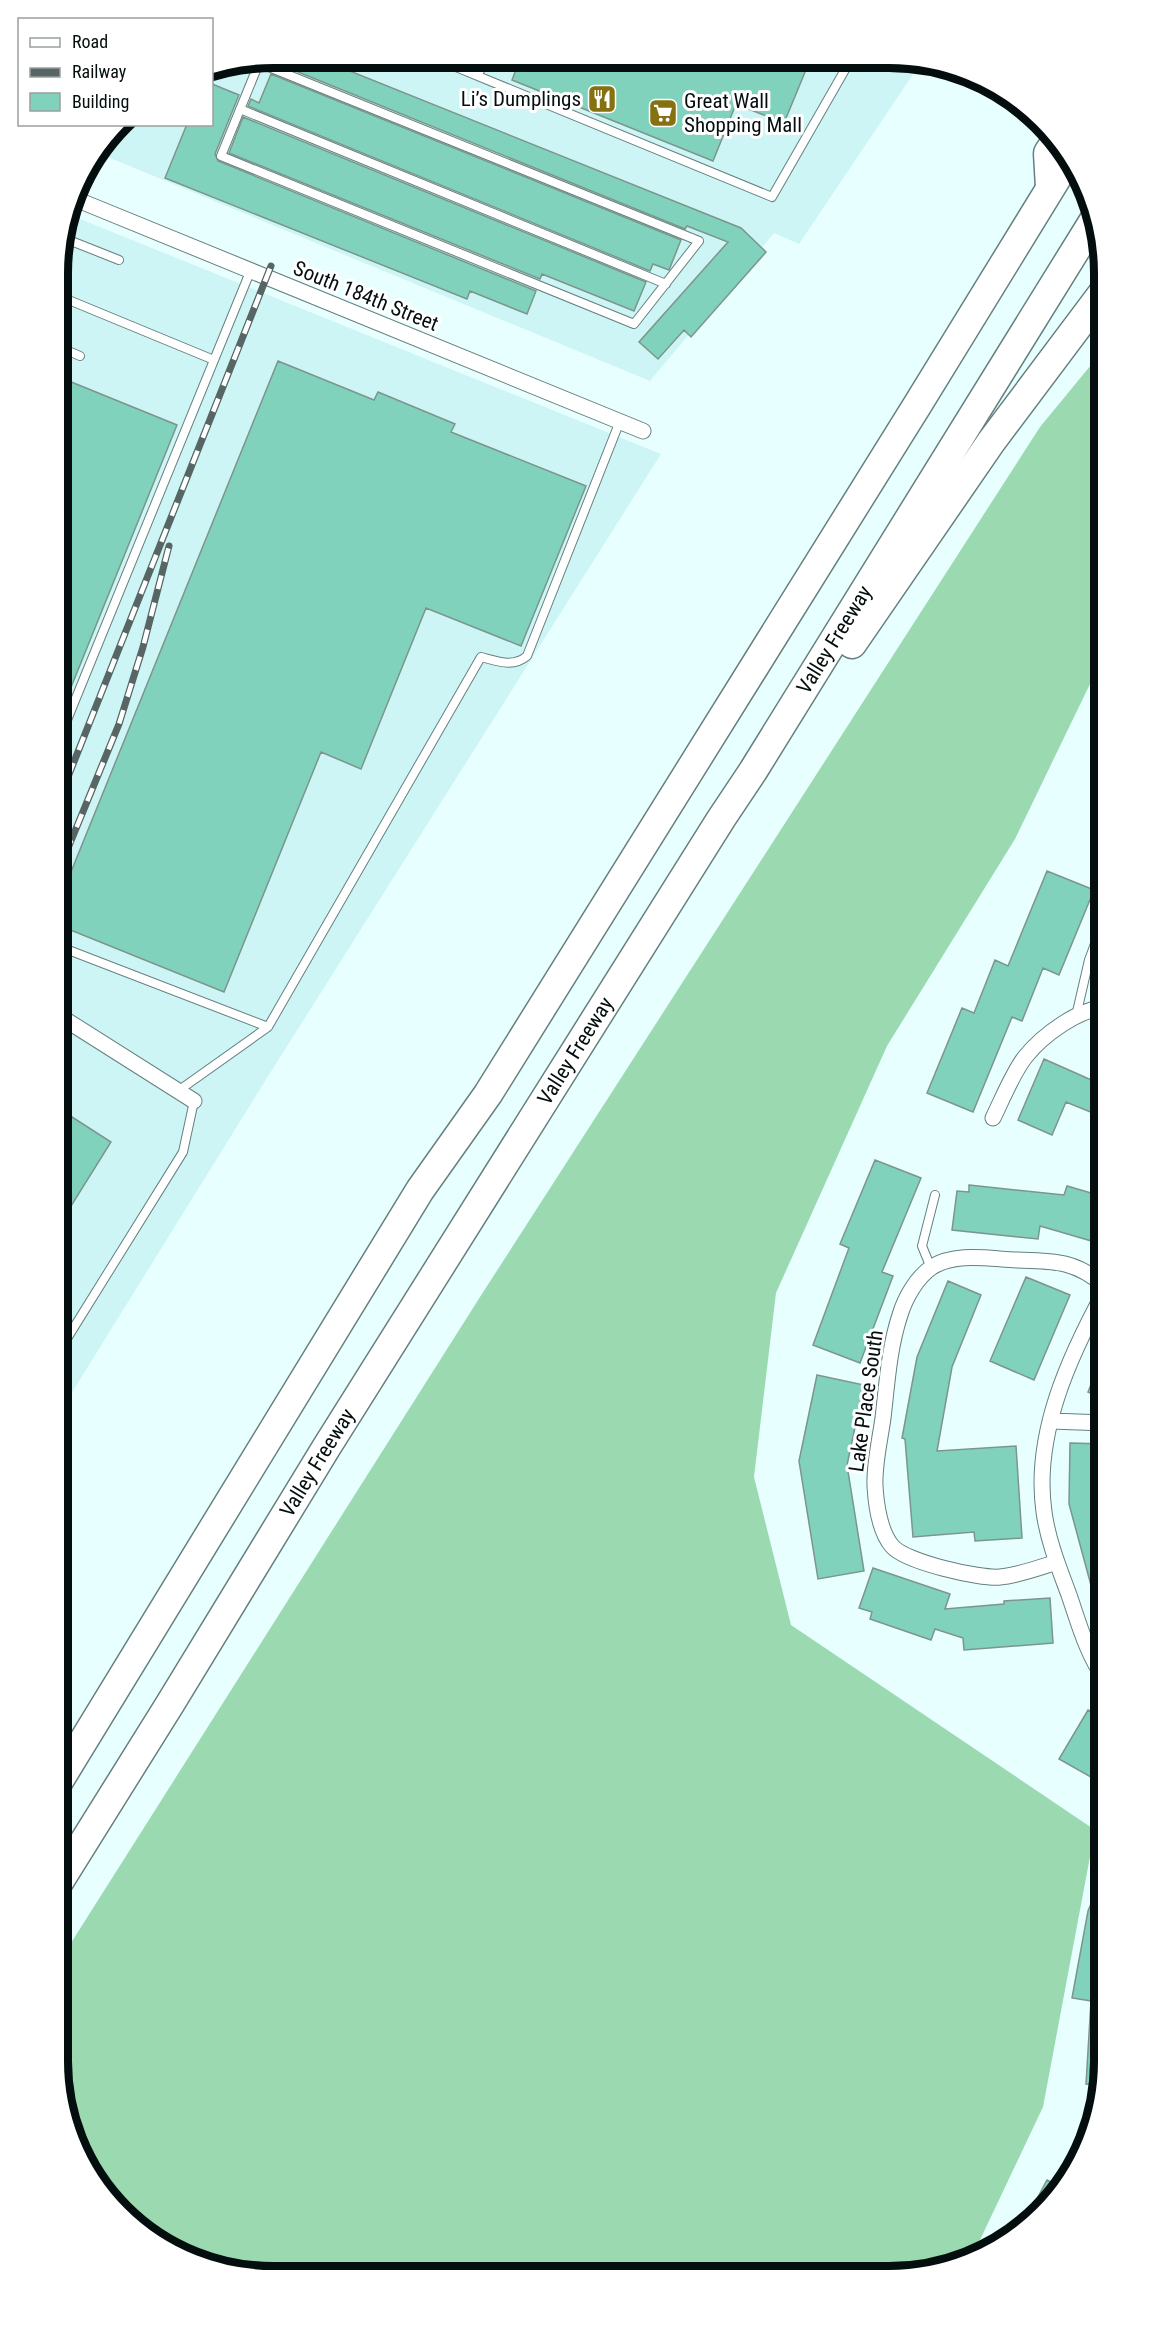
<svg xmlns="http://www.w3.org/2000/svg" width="1162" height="2334" font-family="'Roboto Condensed',sans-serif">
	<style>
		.built { fill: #cef5f5 }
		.forest { fill: #9bdab1 }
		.building { fill: #80d2bc; stroke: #7c958d; stroke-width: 1.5 }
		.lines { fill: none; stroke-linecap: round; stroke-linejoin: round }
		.service-casing { stroke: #65807f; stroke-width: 10 }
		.minor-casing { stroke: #65807f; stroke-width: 17 }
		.motorway-casing { stroke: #65807f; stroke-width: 31 }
		.service { stroke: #fff; stroke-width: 8 }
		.minor { stroke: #fff; stroke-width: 15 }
		.motorway { stroke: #fff; stroke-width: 28 }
		.rail-casing { stroke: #576565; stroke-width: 7 }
		.rail { stroke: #fff; stroke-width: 4.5; stroke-dasharray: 14; stroke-linecap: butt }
		.labels { text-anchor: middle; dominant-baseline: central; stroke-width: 6; stroke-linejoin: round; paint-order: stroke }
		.poi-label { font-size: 21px; fill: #050e0e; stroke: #fff; text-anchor: end }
		.street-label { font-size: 21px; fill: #050e0e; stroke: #fff }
		.rim { fill: none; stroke: #050e0e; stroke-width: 8 }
	</style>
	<rect width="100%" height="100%" fill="#e8ffff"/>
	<path class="built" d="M273 57 922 61 799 244 774 233 650 381 98 153 120 125 212 124V69Z
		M68 214 661 454 267 1078 58 1415 59 245Z"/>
	<path class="forest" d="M1105 348V653L1015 839 887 1046 776 1293 754 1477 791 1625 1095 1830 1043 2107 971 2259 958 2266 889 2277 244 2275 190 2260 131 2224 68 2130 57 2061V1965L480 1297 1040 427Z"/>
	<path class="building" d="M278 57H315L741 228 766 252 691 337 684 330 658 359 639 342 728 242 687 226 685 229 276 63Z
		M520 59 724 60H810L784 123 736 104 713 161 512 80Z
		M271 74 681 240 669 270 653 264 650 271 248 106 251 99 259 103Z
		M212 84 239 95 215 154 218 161 536 291 527 314 470 291 467 299 165 178 187 124H212Z
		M243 117 646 282 634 311 542 274 540 279 229 153Z
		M278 361 374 400 378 392 455 424 451 432 586 486 521 646 426 608 361 769 321 752 224 992 58 925V904Z
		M59 377 177 425 59 717H58Z
		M1047 871 1094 890 1059 975 1043 968 1022 1021 1012 1017 973 1112 927 1093 962 1008 974 1013 995 960 1008 966Z
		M1044 1059 1105 1086V1118L1066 1102 1052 1135 1018 1120Z
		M58 1108 111 1142 58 1227Z
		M875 1160 921 1178 882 1272 893 1276 860 1363 813 1345 849 1248 840 1244Z
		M969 1185 1064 1195 1067 1186 1105 1197V1245L1040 1226 1038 1239 952 1230 957 1191 969 1192Z
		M1026 1277 1070 1295 1034 1380 990 1361Z
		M948 1281 981 1295 952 1367 937 1451 1016 1446 1022 1538 975 1541 974 1532 913 1537 905 1439 902 1438 917 1357Z
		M1104 1352H1105V1399L1088 1392Z
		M817 1375 864 1385 847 1465 864 1571 818 1579 799 1461Z
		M1070 1443 1105 1444V1586L1092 1589 1069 1504Z
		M873 1568 950 1594 945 1609 1004 1604V1601L1050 1598 1053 1643 964 1650 963 1638 935 1629 931 1640 870 1619 872 1612 859 1608Z
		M1088 1710 1105 1720V1785L1059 1759Z
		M1104 1872 1105 2076 1102 2085 1086 2084 1091 2001 1072 1998 1088 1911Z
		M1047 2180 1063 2188 1026 2225 1024 2223Z"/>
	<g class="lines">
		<g class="service-casing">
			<path id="service" d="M434 58 772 197 850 61
				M253 61 259 63 699 241 634 324 221 156 259 63
				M478 75 485 58
				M240 109 666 284
				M61 237 119 260
				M59 296 214 360
				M59 347 80 356
				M58 742 250 272
				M58 946 268 1027 481 657C497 661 513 668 527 656L620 421
				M1076 1016 1089 960 1105 917
				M178 1091 268 1027
				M931 1268 922 1246 935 1195
				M58 1353 183 1152 194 1101"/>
		</g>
		<g class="minor-casing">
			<path id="minor" d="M73 198 643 431
				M58 1015 194 1101
				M993 1118C1002 1100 1014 1070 1026 1056 1042 1036 1079 1008 1105 1008
				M1051 1421 1105 1423
				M1057 1562C1038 1568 1020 1575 1000 1577 980 1579 905 1562 892 1546 880 1532 876 1504 875 1486 874 1464 880 1440 883 1418 887 1384 889 1348 900 1315 905 1298 917 1277 932 1267 956 1252 990 1259 1017 1260 1054 1261 1075 1260 1105 1286
				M1105 1679C1087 1654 1079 1624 1069 1595 1059 1568 1048 1541 1044 1512 1033 1435 1069 1357 1105 1291"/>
		</g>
		<g class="motorway-casing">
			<g id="motorway">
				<path d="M1050 188 1048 153 1054 144"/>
				<path d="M852 644 991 442 1105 290"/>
				<path d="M57 1784 420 1190 488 1094 918 404 1066 163"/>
				<path id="s1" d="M57 1885 170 1704 326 1448 721 819 753 771 1096 217"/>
			</g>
		</g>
		<use href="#service" class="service"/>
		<use href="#minor" class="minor"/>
		<use href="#motorway" class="motorway"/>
		<g class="rail-casing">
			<path id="rail" d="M58 802 271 266
				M66 853 119 724 143 647 169 546"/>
		</g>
		<use href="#rail" class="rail"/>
	</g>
	<defs>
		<g id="restaurant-square" transform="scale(1.5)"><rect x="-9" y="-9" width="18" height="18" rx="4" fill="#867111" stroke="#fff"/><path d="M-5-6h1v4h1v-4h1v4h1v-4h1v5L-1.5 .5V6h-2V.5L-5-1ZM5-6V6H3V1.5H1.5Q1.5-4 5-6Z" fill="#fff"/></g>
		<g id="supermarket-square" transform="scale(1.5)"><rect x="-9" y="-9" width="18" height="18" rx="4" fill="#867111" stroke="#fff"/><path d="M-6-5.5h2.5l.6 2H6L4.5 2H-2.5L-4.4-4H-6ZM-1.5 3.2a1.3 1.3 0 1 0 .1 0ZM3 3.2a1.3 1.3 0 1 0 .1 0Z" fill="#fff"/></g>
	</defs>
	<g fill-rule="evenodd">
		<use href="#restaurant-square" x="602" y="99"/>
		<use href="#supermarket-square" x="663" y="113"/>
	</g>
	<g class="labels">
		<g class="poi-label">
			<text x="581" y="99">Li’s Dumplings</text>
			<text x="684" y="101" text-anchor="start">Great Wall<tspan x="684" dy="24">Shopping Mall</tspan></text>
		</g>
		<g class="street-label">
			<text transform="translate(366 296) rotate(22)">South 184th Street</text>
			<text stroke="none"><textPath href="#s1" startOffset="1468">Valley Freeway</textPath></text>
			<text stroke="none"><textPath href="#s1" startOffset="982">Valley Freeway</textPath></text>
			<text transform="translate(866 1401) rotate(-82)">Lake Place South</text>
			<text stroke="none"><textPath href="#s1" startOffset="496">Valley Freeway</textPath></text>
		</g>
	</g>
	<path d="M0 0H1162V2334H0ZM273 68H889A205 205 0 0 1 1094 273V2061A205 205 0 0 1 889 2266H273A205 205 0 0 1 68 2061V273A205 205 0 0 1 273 68Z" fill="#fff" fill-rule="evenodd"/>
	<path class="rim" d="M273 68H889A205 205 0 0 1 1094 273V2061A205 205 0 0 1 889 2266H273A205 205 0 0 1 68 2061V273A205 205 0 0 1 273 68Z"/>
	<rect x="18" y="18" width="195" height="108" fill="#ffffff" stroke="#9b9f9f" stroke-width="1.5"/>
	<rect x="30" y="38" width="30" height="9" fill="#ffffff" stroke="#9b9f9f" stroke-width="1.5"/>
	<text x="72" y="48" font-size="18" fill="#050e0e">Road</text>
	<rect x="30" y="68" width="30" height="9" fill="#576565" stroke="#9b9f9f" stroke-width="1.5"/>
	<text x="72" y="78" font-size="18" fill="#050e0e">Railway</text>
	<rect x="30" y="93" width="30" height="18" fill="#80d2bc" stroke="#9b9f9f" stroke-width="1.5"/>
	<text x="72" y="108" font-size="18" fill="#050e0e">Building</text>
</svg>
